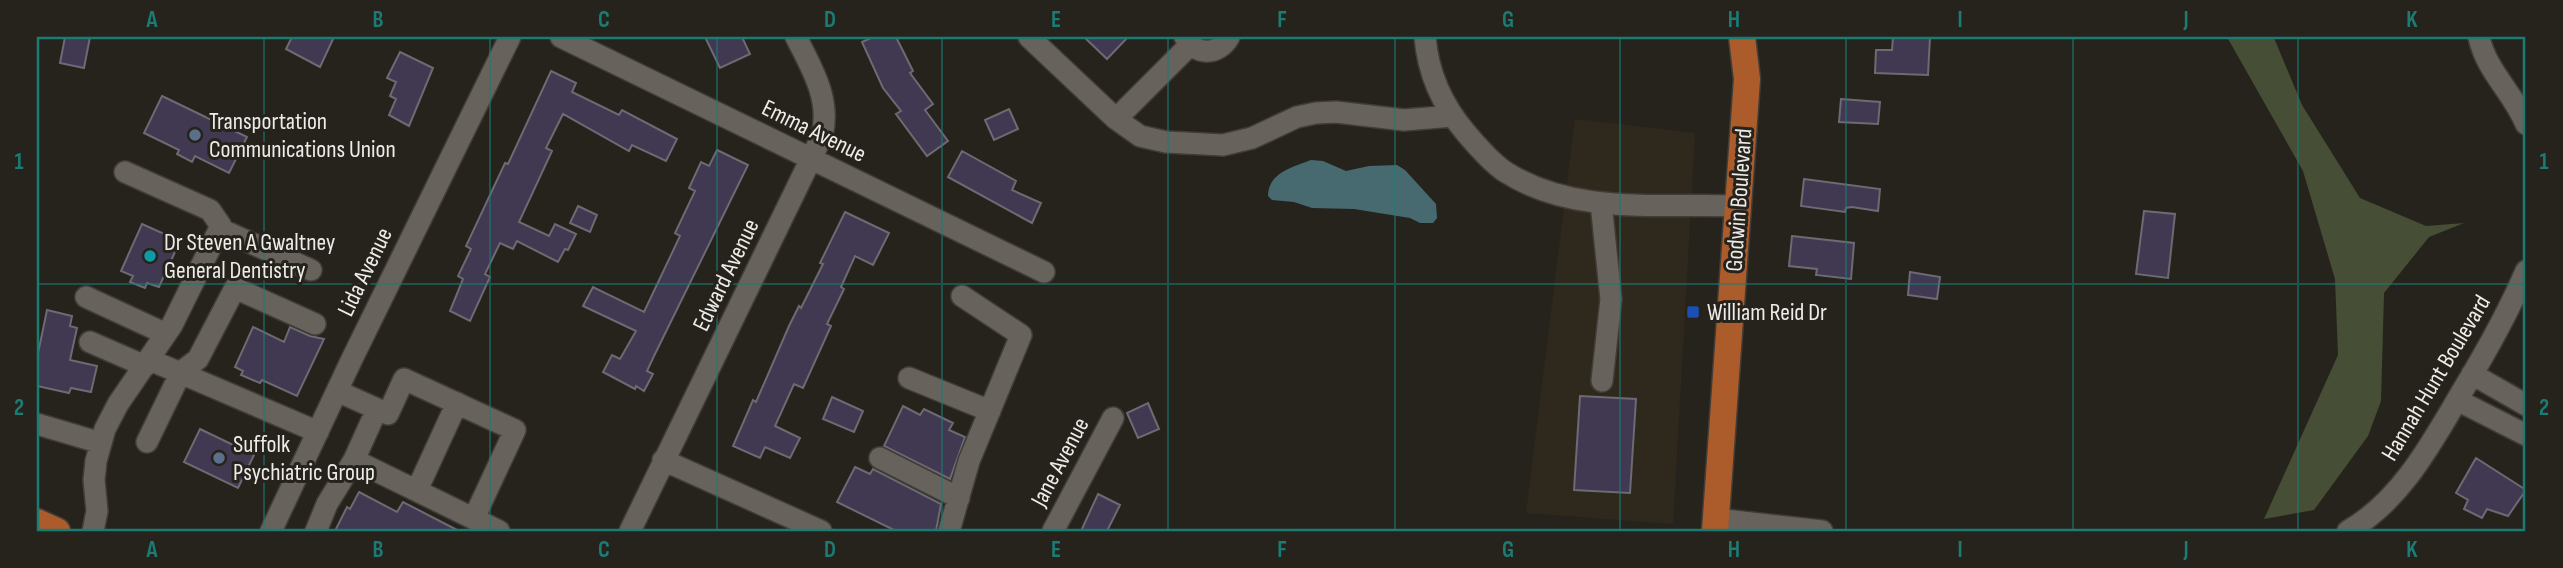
<svg xmlns="http://www.w3.org/2000/svg" width="2563" height="568" font-family="'Sofia Sans Condensed',sans-serif">
	<style>
		.built { fill: #2f291d }
		.green { fill: #464e35 }
		.water { fill: #476a71 }
		.building { fill: #403951; stroke: #6c6a72; stroke-width: 2 }
		.lines { fill: none; stroke-linecap: round; stroke-linejoin: round }
		.minor-casing { stroke: #403d38; stroke-width: 24 }
		.major-casing { stroke: #403d38; stroke-width: 29 }
		.minor { stroke: #67635c; stroke-width: 21 }
		.major { stroke: #ac5c2a; stroke-width: 26 }
		.grid { fill: none; stroke: #1a7c74; stroke-width: 2; stroke-opacity: 0.55 }
		.service-dot { fill: #5c6f8a; stroke: #26231d; stroke-width: 2.5 }
		.culture-dot { fill: #0f9aa8; stroke: #26231d; stroke-width: 2.5 }
		.transit-dot { fill: #1a4fb4; stroke: #26231d; stroke-width: 2.5 }
		.labels { text-anchor: middle; dominant-baseline: central; stroke-width: 6; stroke-linejoin: round; paint-order: stroke }
		.poi-label { font-size: 24px; fill: #eeece8; stroke: #26231d; text-anchor: start }
		.street-label { font-size: 24px; fill: #eeece8; stroke: #26231d }
		.neatline { fill: none; stroke: #1a7c74; stroke-width: 2.5 }
		.grid-label { font-size: 23px; text-anchor: middle; font-weight: bold; fill: #1a7c74 }
	</style>
	<rect width="100%" height="100%" fill="#26231d"/>
	<path class="built" d="M1575 119 1695 133 1673 524 1526 513Z"/>
	<path class="green" d="M2227 37 2274 38 2302 105 2360 198 2426 226 2464 223 2429 237 2384 293 2381 401 2368 436 2314 510 2264 519 2338 355 2335 279 2303 171Z"/>
	<path class="water" d="M1311 160 1323 161 1346 171 1369 166 1397 165 1405 170 1436 204 1437 218 1433 223H1420L1410 218 1354 209 1312 208 1294 202 1272 200 1268 196C1268 173 1293 167 1311 160Z"/>
	<path class="building" d="M65 37H90L84 68 60 63Z
		M292 37H334L320 67 286 49Z
		M705 37H742L750 54 720 68Z
		M873 37H896L913 71 910 73 933 104 925 110 948 141 927 156 896 114 901 111 883 88 862 42Z
		M1084 37H1128L1107 59Z
		M1893 37H1930L1928 75 1875 73 1876 50H1892Z
		M400 52 433 68 409 126 389 115 396 99 390 96 396 82 387 78Z
		M551 71 576 83 572 92 619 115 622 110 677 139 666 161 632 145 629 151 563 114 546 148 552 151 519 222 549 236 555 224 576 234 568 250 565 249 558 262 517 241 513 249 500 243 485 274 490 277 470 321 450 311 463 279 458 276 471 249 466 246 505 163 508 164Z
		M162 96 247 137 229 173 195 156 192 162 177 154 179 150 144 133Z
		M1841 99 1880 102 1878 124 1839 122Z
		M1009 109 1018 129 994 140 985 120Z
		M717 150 748 165 654 356 647 371 653 374 644 391 636 386 635 389 603 372 612 355 620 359 636 331 583 306 593 287 644 312 680 236 675 233 695 191 689 188 701 162 709 166Z
		M962 151 1016 181 1012 190 1041 203 1032 223 948 177Z
		M1804 179 1880 189 1878 211 1852 207 1846 208 1845 212 1801 206Z
		M578 206 597 215 590 232 570 223Z
		M2144 211 2175 214 2168 278 2136 274Z
		M845 212 889 233 873 265 855 256 841 287 844 289 827 324 831 326 803 388 794 384 775 426 800 438 790 458 765 447 760 458 733 446 753 400 756 402 789 326 799 306 801 308 823 264 820 263Z
		M142 224 180 241 159 287 147 283 145 288 130 282 133 276 121 271Z
		M1792 236 1854 243 1851 279 1816 275 1817 269 1789 266Z
		M1910 272 1940 277 1937 299 1908 295Z
		M47 310 72 316 70 326 77 328 70 360 97 366 91 392 71 388 69 393 37 386V358Z
		M253 327 284 342 290 327 310 336 324 339 297 396 262 380 260 383 241 375 243 371 235 367Z
		M1580 396 1636 399 1630 493 1574 490Z
		M832 397 863 411 854 432 823 419Z
		M1148 403 1159 429 1138 438 1127 413Z
		M903 406 920 415 924 409 953 423 949 430 965 437 950 479 884 446Z
		M200 429 254 455 238 488 184 462Z
		M2476 458 2526 490 2508 516 2487 509 2482 518 2464 509 2468 500 2456 493Z
		M855 467 870 474 873 469 941 504 936 531H896L837 502Z
		M359 492 397 512 403 502 459 531H335L347 507 350 509Z
		M1098 494 1120 505 1107 531H1081Z"/>
	<g class="lines">
		<g class="minor-casing">
			<path id="minor" d="M561 37 1044 272
				M1029 37 1116 119 1140 136 1166 142 1223 145 1252 138 1297 117 1316 113 1336 112 1404 120 1453 116
				M1185 37C1196 56 1218 56 1229 37
				M1425 37C1428 73 1443 106 1466 133 1477 146 1490 161 1504 171 1573 216 1661 203 1739 206
				M2479 37C2486 71 2513 92 2526 124
				M1116 119 1190 45
				M1601 203 1611 299 1602 381
				M220 229 311 270
				M86 297 166 334
				M90 342 145 366
				M150 360 318 432
				M2472 374 2526 405
				M909 378 990 411
				M337 391 377 409 354 460 499 531
				M2457 400 2526 435
				M377 409 388 414 404 379 515 430 474 518
				M37 424 101 443
				M147 442 181 372 198 359 235 288 315 324
				M880 458 959 498
				M663 460 821 531
				M417 490 457 403
				M1716 519 1822 531
				M93 531 97 511 94 480 96 461 105 429 118 404 172 325 221 226 210 210 125 172
				M271 531 351 361 510 37
				M316 531 327 504 354 460
				M630 531 822 136C831 99 812 69 796 37
				M949 531 969 461 1021 335 962 296
				M1053 531 1113 418
				M2348 531C2402 500 2432 442 2463 390 2486 352 2508 313 2526 271"/>
		</g>
		<g class="major-casing">
			<path id="major" d="M37 522 57 531
				M1715 531 1747 79 1742 37"/>
		</g>
		<use href="#minor" class="minor"/>
		<use href="#major" class="major"/>
	</g>
	<path class="grid" d="M264 37V531M490 37V531M717 37V531M942 37V531M1168 37V531M1395 37V531M1620 37V531M1846 37V531M2073 37V531M2298 37V531M37 284H2526"/>
	<g class="service-dot">
		<circle cx="195" cy="135" r="7"/>
		<circle cx="219" cy="458" r="7"/>
	</g>
	<circle class="culture-dot" cx="150" cy="256" r="7"/>
	<rect class="transit-dot" x="1686" y="305" width="14" height="14" rx="3.5"/>
	<g class="labels">
		<g class="poi-label">
			<text x="209" y="121">Transportation<tspan x="209" dy="28">Communications Union</tspan></text>
			<text x="164" y="242">Dr Steven A Gwaltney<tspan x="164" dy="28">General Dentistry</tspan></text>
			<text x="1707" y="312">William Reid Dr</text>
			<text x="233" y="444">Suffolk<tspan x="233" dy="28">Psychiatric Group</tspan></text>
		</g>
		<g class="street-label">
			<text transform="translate(814 131) rotate(26)">Emma Avenue</text>
			<text transform="translate(1739 200) rotate(-86)">Godwin Boulevard</text>
			<text transform="translate(365 272) rotate(-64)">Lida Avenue</text>
			<text transform="translate(726 275) rotate(-64)">Edward Avenue</text>
			<text transform="translate(2436 378) rotate(-59)">Hannah Hunt Boulevard</text>
			<text transform="translate(1060 462) rotate(-62)">Jane Avenue</text>
		</g>
	</g>
	<rect width="2563" height="568" fill="none" stroke="#26231d" stroke-width="77"/>
	<rect x="38" y="38" width="2486" height="492" class="neatline"/>
	<g class="grid-label">
		<text x="152" y="27">A</text>
		<text x="378" y="27">B</text>
		<text x="604" y="27">C</text>
		<text x="830" y="27">D</text>
		<text x="1056" y="27">E</text>
		<text x="1282" y="27">F</text>
		<text x="1508" y="27">G</text>
		<text x="1734" y="27">H</text>
		<text x="1960" y="27">I</text>
		<text x="2186" y="27">J</text>
		<text x="2412" y="27">K</text>
		<text x="19" y="169">1</text>
		<text x="2544" y="169">1</text>
		<text x="19" y="415">2</text>
		<text x="2544" y="415">2</text>
		<text x="152" y="557">A</text>
		<text x="378" y="557">B</text>
		<text x="604" y="557">C</text>
		<text x="830" y="557">D</text>
		<text x="1056" y="557">E</text>
		<text x="1282" y="557">F</text>
		<text x="1508" y="557">G</text>
		<text x="1734" y="557">H</text>
		<text x="1960" y="557">I</text>
		<text x="2186" y="557">J</text>
		<text x="2412" y="557">K</text>
	</g>
</svg>
